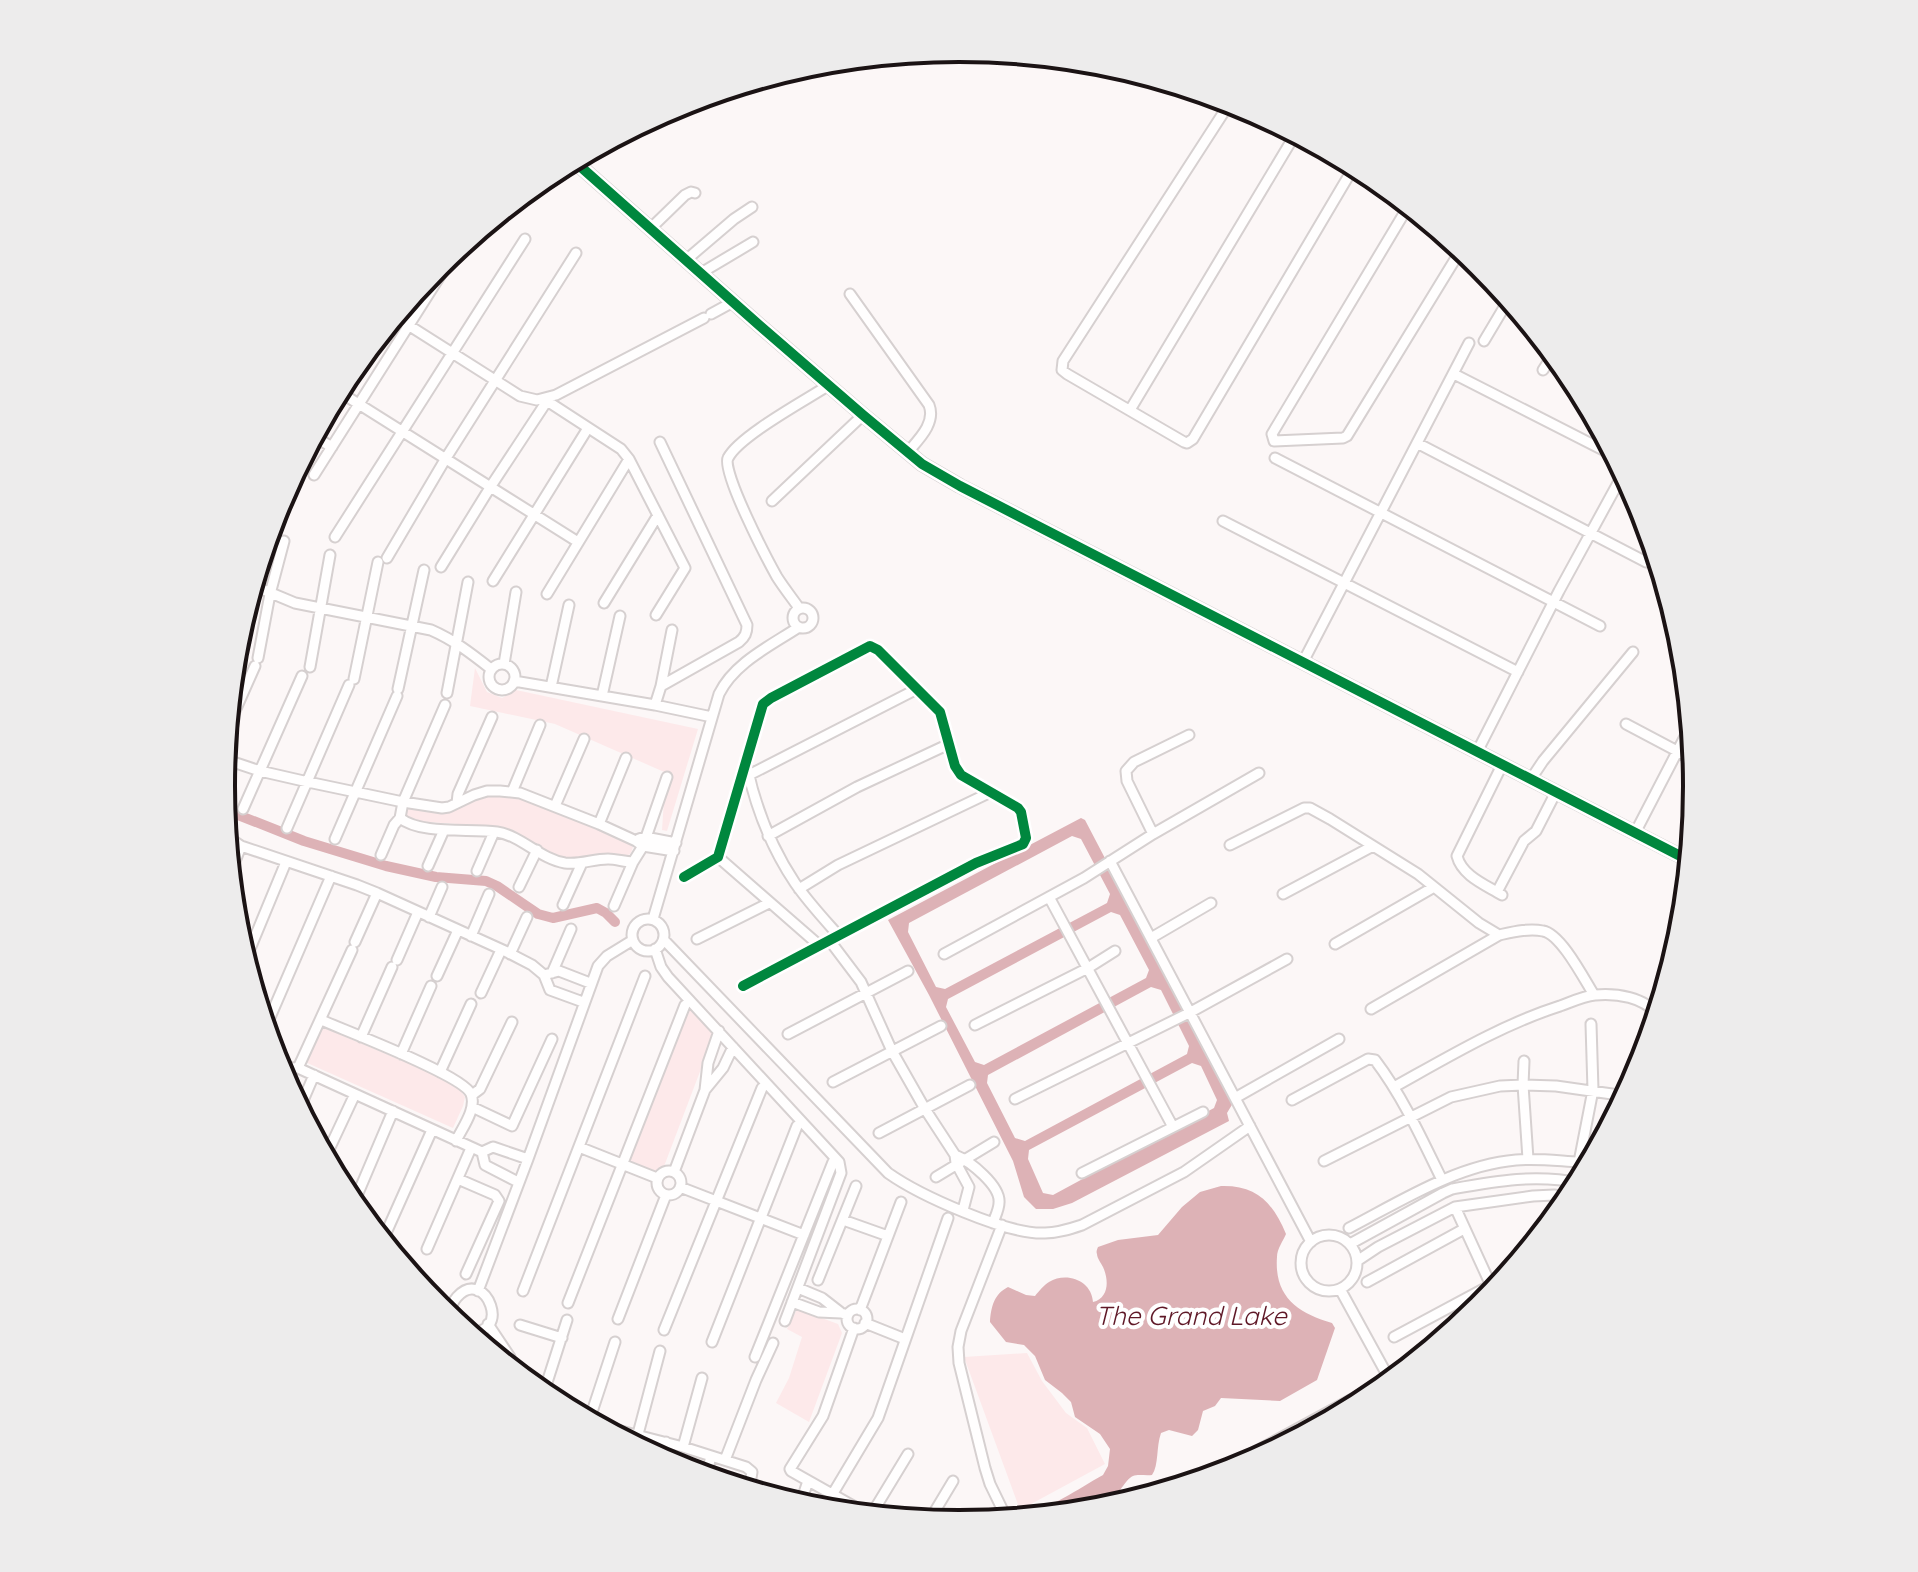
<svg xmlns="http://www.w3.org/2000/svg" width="1918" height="1572" font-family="Quicksand,sans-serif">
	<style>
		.green { fill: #fde9ea }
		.water { fill: #ddb2b6; fill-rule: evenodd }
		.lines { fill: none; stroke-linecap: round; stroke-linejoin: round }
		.canal { stroke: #ddb2b6; stroke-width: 10 }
		.minor-casing { stroke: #d6d0d0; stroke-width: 13 }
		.tertiary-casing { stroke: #d6d0d0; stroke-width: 16 }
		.minor { stroke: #fffefe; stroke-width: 9 }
		.tertiary { stroke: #fffefe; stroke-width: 12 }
		.cycleway-casing { stroke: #fff; stroke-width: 15 }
		.cycleway { stroke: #00873e; stroke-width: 10 }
		.labels { text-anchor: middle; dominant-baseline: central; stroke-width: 8; stroke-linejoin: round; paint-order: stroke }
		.water-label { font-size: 26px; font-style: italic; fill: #5f1827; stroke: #fff }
		.rim { fill: none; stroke: #1b1314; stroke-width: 4 }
	</style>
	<rect width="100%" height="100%" fill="#fcf7f7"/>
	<path class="green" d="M475 668 487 692 502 698 516 690 698 729 667 831 662 830 664 800 673 777 671 775 555 724 470 706Z
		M510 795 530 800 627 843 633 847 631 853 626 857 609 854 577 859 559 858 512 830 489 826 412 821 404 816 405 805 448 812 483 797Z
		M689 1005 715 1032 663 1169 654 1172 628 1163Z
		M322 1027 448 1080 460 1090 465 1097 463 1106 453 1128 305 1062Z
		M797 1309 838 1324 842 1333 809 1422 776 1403 789 1378 802 1337 787 1329Z
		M1027 1353 1042 1381 1066 1413 1087 1428 1105 1464 1020 1510 964 1357Z"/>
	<path class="water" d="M1081 818 1085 820 1233 1103 1227 1113 1229 1121 1072 1203 1053 1209H1036L1024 1197 1013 1161 929 995 888 920ZM1072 836 1081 839 1110 894 1107 903 945 989 936 987 908 932 909 923ZM1111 912 1120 915 1149 970 1146 978 984 1065 975 1062 946 1007 948 999ZM1151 987 1161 990 1189 1046 1187 1054 1025 1141 1015 1138 987 1083 988 1075ZM1192 1063 1201 1066 1217 1100 1214 1108 1053 1195 1043 1193 1028 1159 1029 1150Z
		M1221 1186C1257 1185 1273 1203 1286 1234 1283 1241 1277 1249 1277 1257 1274 1297 1298 1313 1332 1323L1335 1328 1317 1380 1280 1401 1221 1398 1215 1406 1203 1411 1198 1430 1192 1436 1169 1430 1161 1433C1156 1447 1159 1465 1152 1475 1146 1476 1138 1474 1133 1476 1125 1479 1117 1500 1102 1506 1077 1515 1048 1515 1022 1518L1021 1512C1051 1510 1077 1489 1103 1475L1108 1466 1110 1449 1100 1434 1075 1417 1071 1402 1062 1393 1045 1380 1035 1356 1024 1345 1006 1342 990 1322C991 1307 994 1294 1008 1287L1026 1295 1035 1296C1039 1291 1044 1285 1049 1282 1067 1271 1092 1281 1093 1302 1109 1298 1109 1280 1103 1267 1101 1263 1097 1258 1097 1254 1096 1252 1097 1249 1098 1247L1118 1240 1158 1235 1182 1207 1200 1192Z"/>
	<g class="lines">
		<path class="canal" d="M223 809 304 841 386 866 436 877 486 881 497 886 538 914 553 918 597 908 606 913 615 922"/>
		<g class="minor-casing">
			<path id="minor" d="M1231 101 1063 361 1062 370 1067 374 1184 442 1187 443 1193 439 1355 165
				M1409 205 1272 434 1274 441 1343 438 1347 436 1462 248
				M650 229 685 195 691 192 695 193
				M686 260 734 219 752 207
				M701 273 753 242
				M850 294 929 405C936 423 919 439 908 452
				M711 314 733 302
				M394 316 520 396 537 400 556 395 704 318
				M1484 341 1509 299
				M1543 370 1554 353
				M1454 374 1615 456
				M338 391 578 542
				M544 399 621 449 629 459 685 568 656 615
				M1130 410 1296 133
				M313 436 332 447
				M1417 443 1646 562
				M1275 458 1600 626
				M314 475 459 246
				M772 501 863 415
				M1223 521 1518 672
				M335 537 525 239
				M387 558 446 458 576 253
				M441 567 491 486 547 401
				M493 581 588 428
				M252 585 295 603 431 630C454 640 472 654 491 669
				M547 594 629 459
				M604 603 658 515
				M793 618a10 10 0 1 1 20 0a10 10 0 1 1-20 0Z
				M799 608C792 598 784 588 777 577 768 561 721 471 728 458 739 436 806 400 829 385
				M258 658 270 594 284 541
				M1303 662 1469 343
				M489 677a13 13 0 1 1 26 0a13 13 0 1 1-26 0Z
				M504 664 516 592
				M310 667 330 555
				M354 679 378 562
				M514 681 655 705 712 717
				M661 686 672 630
				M551 687 569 605
				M398 689 424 570
				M447 693 468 582
				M602 696 620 616
				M655 705 661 686 739 642C745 637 747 633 747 625L660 442
				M1626 724 1694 760
				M227 729 255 666
				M1477 752 1559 591 1624 472
				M224 759 260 771 308 782 403 802 442 808 449 807 474 795 487 791H500L520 793 599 824 636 841 643 846 674 851
				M747 767C756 809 771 847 795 883 808 902 824 919 839 936
				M749 775 917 689
				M1531 779 1543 761 1633 652
				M512 792 540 725
				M457 803 458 794 492 717
				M555 806 584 739
				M243 809 302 676
				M400 818C421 835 470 828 497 832 522 836 540 859 565 863 580 865 593 859 608 859 617 859 624 862 633 862L643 846 667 777
				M599 824 626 758
				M287 828 349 685
				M1635 833 1691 725
				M1153 834 1127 781 1126 771 1134 762 1189 735
				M226 836 241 846 357 885 377 893 505 951 532 965 544 975
				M768 836 857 787 949 744
				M335 839 397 696
				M639 839 645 837 676 843
				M1230 845 1304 808H1310L1330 819 1418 874 1479 923 1499 935
				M381 855 394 825 400 818 403 802 445 705
				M718 857 820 946
				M1110 861 1311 1242
				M428 866 444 830
				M477 871 494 832
				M230 874 241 846
				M684 877 718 857 763 704 771 698 870 646 878 650 940 712 955 766 961 775 1018 808 1021 812 1026 838 1023 844 976 863 743 986
				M519 887 537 850
				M799 889 838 865 991 792
				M1497 892 1524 841 1536 831 1556 792
				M1283 894 1373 846
				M1502 895C1486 885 1462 876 1457 856L1502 765
				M1049 897 1173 1127
				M563 905 582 863
				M614 906 633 862
				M429 917 442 887
				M632 935a16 16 0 1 1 32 0a16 16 0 1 1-32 0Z
				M653 919 719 694C734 663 770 646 799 627
				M471 936 489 894
				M1151 938 1211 903
				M697 939 769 903
				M664 940 888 1173C919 1195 1007 1235 1045 1233 1058 1233 1070 1229 1082 1225L1184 1172 1250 1126
				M830 941 861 982 892 1051 925 1109 955 1155 956 1163 969 1187 963 1210
				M355 942 377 893
				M1335 944 1434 887
				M655 949 661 967 668 977 839 1162 841 1173 838 1181 785 1321
				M510 954 527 917
				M944 954 1084 878 1153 834 1259 773
				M397 960 418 912
				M245 961 286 862
				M552 973 571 929
				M437 976 458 930
				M481 993 501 950
				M583 1002 550 990 544 975 559 971 590 983
				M1371 1009 1499 935C1513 932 1529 928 1543 931 1561 934 1584 979 1594 995
				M321 1020C346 1031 463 1075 471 1094 477 1109 462 1128 456 1141
				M975 1025 1088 968 1115 951
				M265 1029 331 876
				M788 1034 908 971
				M361 1037 392 967
				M401 1054 431 986
				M1524 1061 1523 1085 1528 1159
				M277 1067 298 1068 482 1152
				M298 1068 352 950
				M440 1072 471 1004
				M833 1082 941 1026
				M1394 1087C1448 1057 1501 1025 1560 1006 1571 1002 1584 996 1595 995 1616 993 1645 997 1657 1015
				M705 1090 723 1068 733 1047
				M472 1095 480 1089 512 1022
				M1235 1098 1339 1039
				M1015 1099 1189 1013 1287 959
				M1292 1100 1368 1059 1375 1060C1403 1097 1422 1139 1442 1180
				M472 1107 512 1126 552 1039
				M299 1110 314 1075
				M879 1133 970 1085
				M579 1147 657 1178
				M482 1152 485 1165 518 1182
				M482 1152 493 1147 528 1159
				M955 1155C970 1161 1001 1186 999 1203 999 1209 995 1217 993 1223
				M325 1158 355 1094
				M1324 1161 1451 1097 1500 1086 1523 1085 1556 1086 1626 1096
				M1579 1162 1593 1090 1591 1024
				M657 1183a12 12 0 1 1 24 0a12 12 0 1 1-24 0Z
				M674 1172 705 1090 708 1063 719 1031
				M1082 1173 1203 1112
				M936 1177 994 1142
				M458 1179 495 1195 499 1201 466 1274
				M680 1187 804 1235
				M353 1205 393 1111
				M1455 1207 1494 1292
				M843 1220 888 1236
				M1002 1225 961 1331 958 1347 959 1363 985 1468 990 1484 1007 1519
				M1349 1228C1401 1201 1457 1165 1516 1160 1537 1158 1559 1161 1579 1162L1589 1165
				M386 1233 432 1130
				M1301 1263a28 28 0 1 1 56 0a28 28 0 1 1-56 0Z
				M1350 1244 1443 1193 1452 1189C1497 1181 1535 1174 1580 1183
				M427 1249 471 1148
				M1357 1261 1378 1247 1455 1207 1533 1196 1554 1195 1571 1198
				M818 1280 856 1186
				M1367 1282 1464 1229
				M798 1288 822 1298 840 1312
				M1340 1289 1391 1382
				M478 1291 528 1159 598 966 607 956 633 940
				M523 1291 645 976
				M792 1302 819 1312 841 1313 848 1315
				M568 1303 685 1005
				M847 1319a10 10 0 1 1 20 0a10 10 0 1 1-20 0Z
				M860 1310 901 1202
				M618 1319 666 1195
				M454 1321C450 1313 450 1305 457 1297 486 1265 515 1340 465 1331
				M865 1323 905 1339
				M488 1324 510 1357 511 1368
				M520 1325 562 1338
				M854 1328 823 1416 790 1469 791 1471 869 1515
				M664 1330 762 1088
				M473 1332 482 1345
				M1394 1337 1491 1285
				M712 1342 797 1126
				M755 1357 833 1162
				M543 1395 567 1320
				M568 1410 613 1429 683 1447 746 1467 752 1472 749 1490
				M590 1418 615 1342
				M638 1434 660 1351
				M683 1447 702 1378
				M659 1459 666 1442
				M725 1460 756 1380 773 1343
				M706 1477 711 1456
				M1203 1480 1389 1379
				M832 1495 878 1418 948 1218
				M800 1505 808 1481
				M871 1515 908 1454
				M929 1521 953 1481"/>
		</g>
		<g class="tertiary-casing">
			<path id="tertiary" d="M573 160 759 325 863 415 922 464 960 486 1690 861"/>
		</g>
		<use href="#minor" class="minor"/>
		<use href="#tertiary" class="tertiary"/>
		<g class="cycleway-casing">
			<path id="cycleway" d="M573 160 759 325 863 415 922 464 960 486 1690 861
				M684 877 718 857 763 704 771 698 870 646 878 650 940 712 955 766 961 775 1018 808 1021 812 1026 838 1023 844 976 863 743 986"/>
		</g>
		<use href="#cycleway" class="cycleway"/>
	</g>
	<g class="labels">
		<g class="water-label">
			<text x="1191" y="1315">The Grand Lake</text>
		</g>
	</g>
	<path d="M0 0H1918V1572H0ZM235 786a724 724 0 1 1 1448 0a724 724 0 1 1-1448 0Z" fill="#edecec" fill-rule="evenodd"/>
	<path class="rim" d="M235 786a724 724 0 1 1 1448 0a724 724 0 1 1-1448 0Z"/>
</svg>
